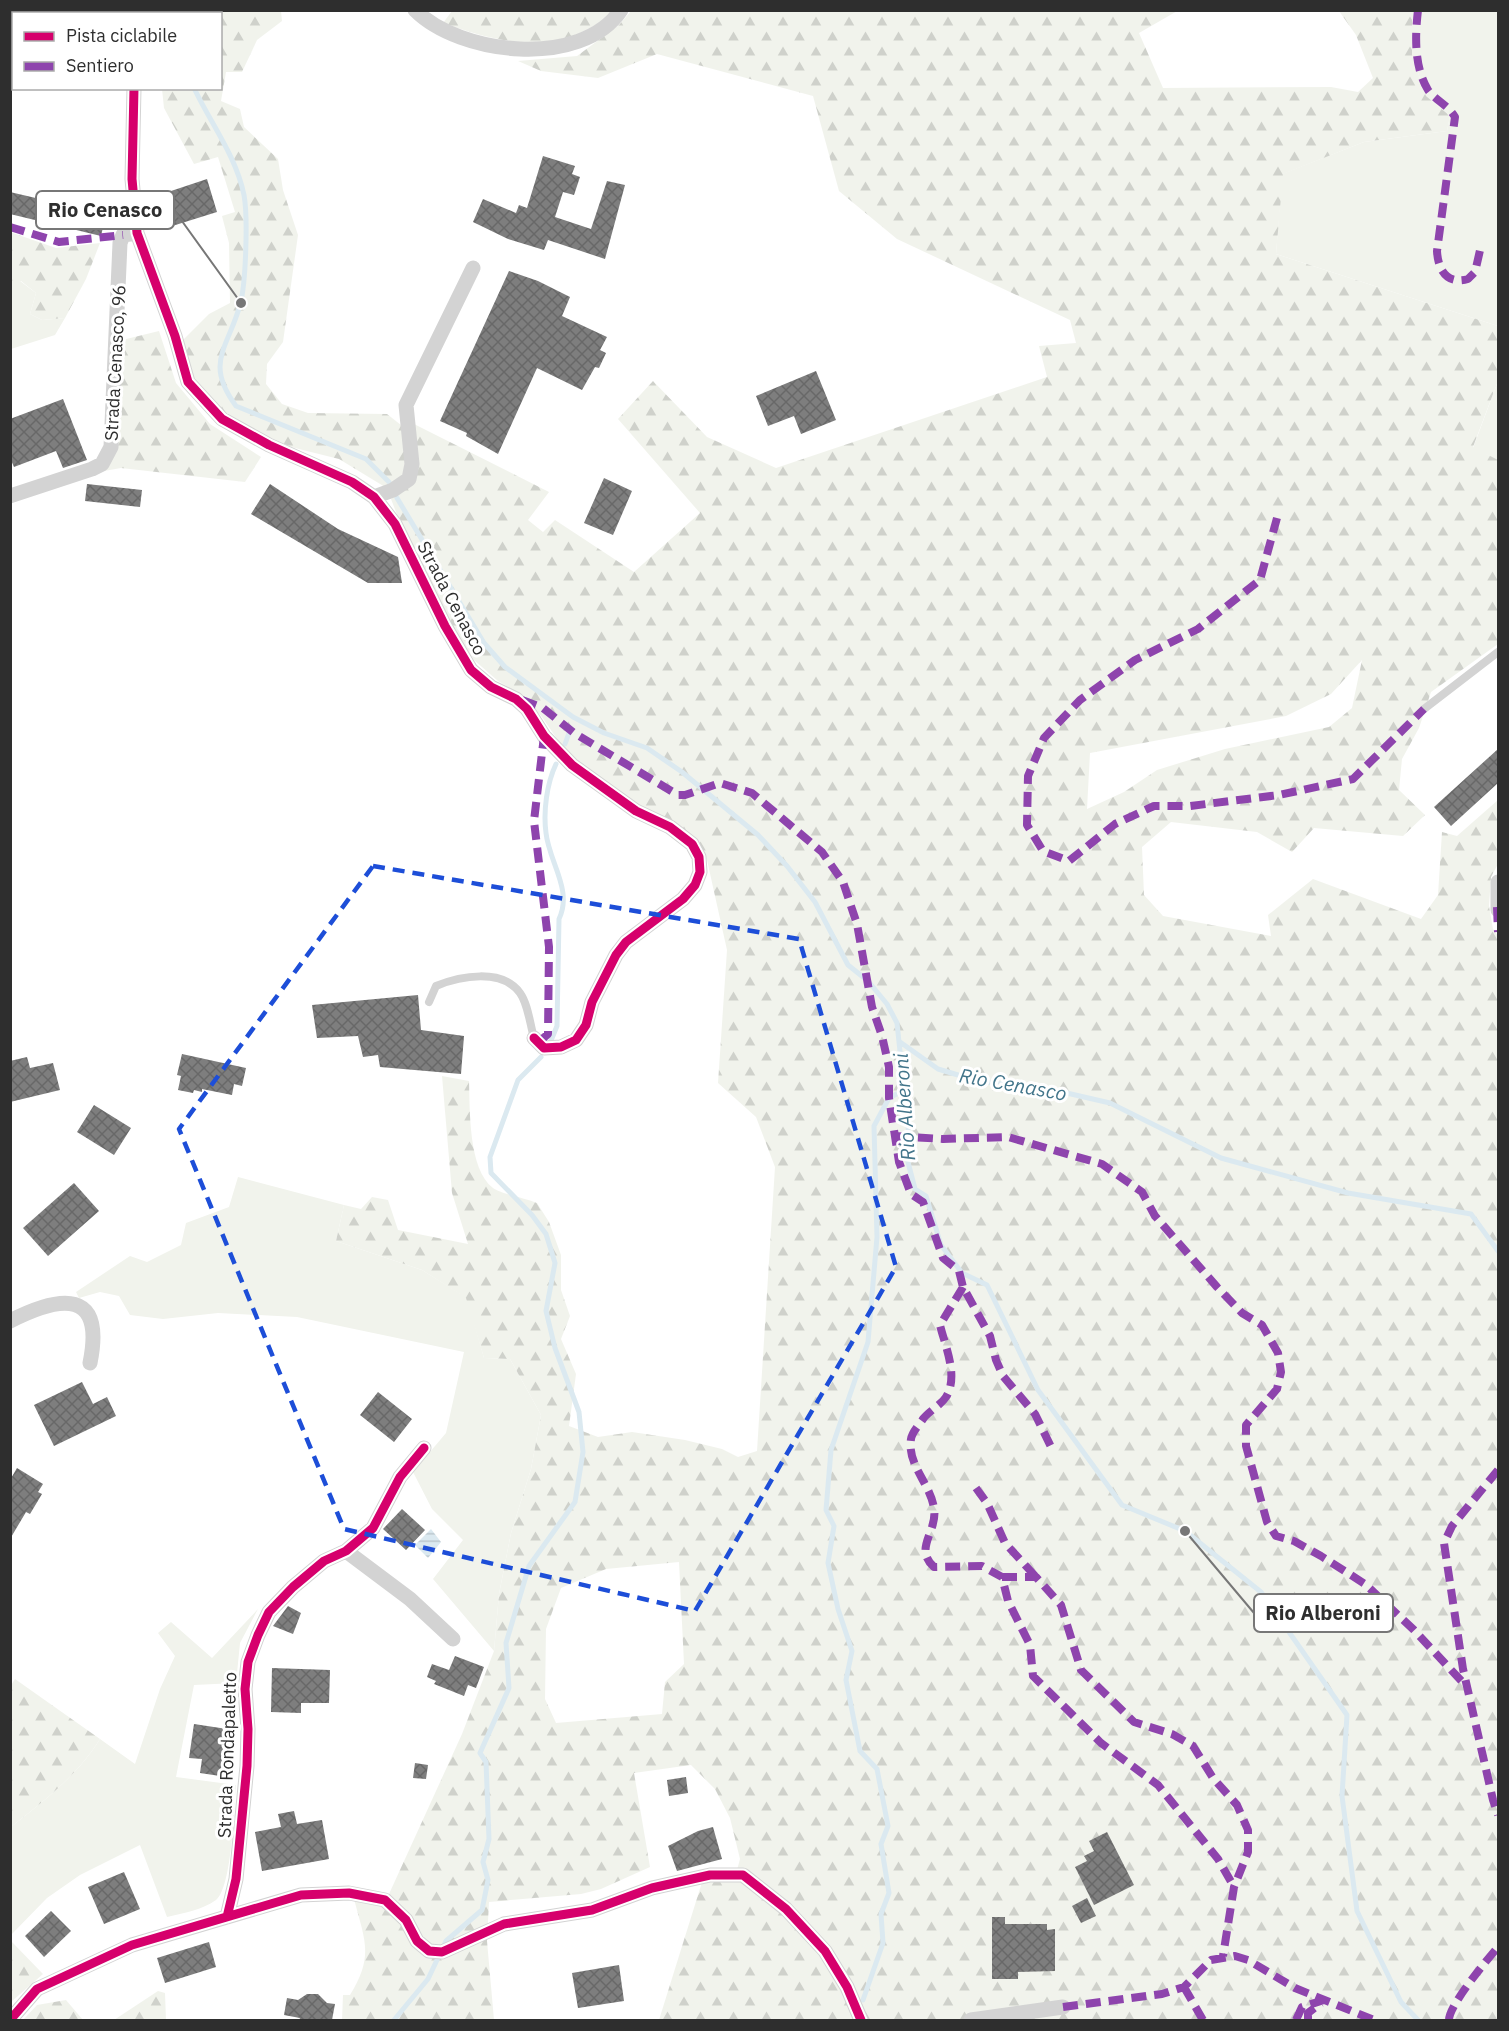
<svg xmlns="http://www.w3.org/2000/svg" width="1509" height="2031" font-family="'IBM Plex Sans',sans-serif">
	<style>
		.green { fill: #f1f3ec }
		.forest { fill: url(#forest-firs); fill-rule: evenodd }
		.water { fill: url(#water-rules) }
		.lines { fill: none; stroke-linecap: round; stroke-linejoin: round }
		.stream { stroke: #dbe9f0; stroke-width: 5 }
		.building { fill: url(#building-cross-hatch) }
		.lane { stroke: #d3d3d3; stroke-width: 8 }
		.street { stroke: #d3d3d3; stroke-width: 15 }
		.quiet { stroke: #8e44ad; stroke-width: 8; stroke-dasharray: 15 8; stroke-linecap: butt }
		.cycleway-casing { stroke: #fff; stroke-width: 13 }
		.cycleway { stroke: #d6006c; stroke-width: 9 }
		.marked { fill: none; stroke: #1d4ed8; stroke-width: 4.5; stroke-dasharray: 12 8; stroke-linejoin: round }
		.labels { text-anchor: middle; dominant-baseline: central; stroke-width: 6; stroke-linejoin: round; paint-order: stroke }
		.street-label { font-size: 18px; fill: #2e2e2e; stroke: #fff }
		.water-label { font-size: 20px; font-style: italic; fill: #42758a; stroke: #fff }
		.leader { fill: none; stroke: #777; stroke-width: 2 }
		.callout-dot { fill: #777; stroke: #fff; stroke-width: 2 }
		.callout { fill: #fff; stroke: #777; stroke-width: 2 }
		.callout-label { font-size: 20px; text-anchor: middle; font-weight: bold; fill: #2e2e2e }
	</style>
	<defs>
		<pattern id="forest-firs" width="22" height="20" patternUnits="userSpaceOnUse" patternTransform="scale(1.5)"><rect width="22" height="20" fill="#f1f3ec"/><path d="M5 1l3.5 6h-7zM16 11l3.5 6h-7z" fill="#cfd1cb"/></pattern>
		<pattern id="water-rules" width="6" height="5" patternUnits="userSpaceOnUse" patternTransform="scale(1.5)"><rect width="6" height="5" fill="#dbe9f0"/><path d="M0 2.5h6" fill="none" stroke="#bcc8ce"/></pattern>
		<pattern id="building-cross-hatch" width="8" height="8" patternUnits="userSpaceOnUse" patternTransform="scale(1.5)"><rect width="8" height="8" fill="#7e7e7e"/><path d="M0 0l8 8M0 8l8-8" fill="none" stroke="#686868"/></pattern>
	</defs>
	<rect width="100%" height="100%" fill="#fff"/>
	<path class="green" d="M1412 11H1496L1498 13V326L1276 254 1282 174 1364 142 1447 131 1450 116 1426 96 1412 55Z
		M20 281 36 293 30 314 42 320 65 318 55 335 11 349 10 287Z
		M1498 381V460L1473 448Z
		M238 1177 344 1205 336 1241 422 1270 467 1298 484 1358 510 1359 541 1415 531 1469 511 1533 499 1594 494 1651 433 1579 463 1540 432 1509 413 1472 446 1433 464 1352 297 1317 218 1313 163 1319 130 1315 119 1296 100 1292 79 1298 76 1292 130 1256 147 1262 181 1245 186 1223 229 1207Z
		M258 1609 240 1643 236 1683 194 1685 176 1777 236 1785C234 1807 232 1888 216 1900 202 1910 184 1913 167 1917L140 1845 80 1875 47 1898 11 1935V1827C44 1801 77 1776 100 1739L135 1764 160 1689 175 1656 158 1633 171 1622 212 1658Z"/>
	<path class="forest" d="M1179 10 1139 33 1163 88 1331 87 1358 92 1373 78 1356 35 1339 11H1412V55L1426 96 1450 116 1447 131 1364 142 1283 174 1276 254 1498 326V381L1473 447 1498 460V644L1431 692 1419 728 1402 759 1399 790 1425 815 1403 836 1314 828 1292 852 1257 832 1171 822 1142 847 1144 895 1163 916 1271 936 1268 915 1313 879 1421 919 1438 895 1442 832 1457 836 1498 800V864L1491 877 1489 906 1493 929 1498 936V2020H659L703 1879 734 1881 740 1859 730 1818 715 1789 691 1765 634 1773 650 1867 601 1889 581 1894 489 1902 487 1941 494 2020H342L343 1995H350C374 1956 365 1941 354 1899L384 1905 462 1734 494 1651 499 1594 511 1533 531 1469 541 1415 510 1359 484 1358 466 1298 422 1270 336 1241 344 1205 361 1209 372 1197 388 1200 398 1230 468 1244 452 1193 442 1076 469 1081C470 1109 468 1169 493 1188 501 1194 526 1198 537 1203L549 1222 561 1255V1290L570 1316 561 1339 576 1374 569 1426 598 1437 632 1432 685 1440 722 1449 738 1457 757 1451 775 1167 756 1117 718 1083 727 950 707 860 696 841 639 808 568 755 542 717 523 696 498 681 474 660 454 629 401 525 391 499 413 480 408 421 549 492 528 520 543 532 555 520 634 572 700 513 618 419 653 381 707 437 776 468 1047 377 1039 346 1076 343 1070 320 897 239 839 191 813 96 657 54 598 78 541 71 518 61 577 56 619 25 631 11ZM1362 660 1352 708 1329 727 1225 749 1157 770 1124 792 1087 809 1090 753 1286 716 1331 694ZM679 1562 684 1664 665 1682 662 1714 556 1723 545 1699 546 1629 561 1588 606 1569Z
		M174 11H281L282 21 257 40 242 72H226L221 101 240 109 244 127 278 159 283 190 298 235 283 342 267 364 266 384 282 404 308 413 387 414 401 425 406 462 405 475 385 487 339 459 291 447 227 417 193 378 182 341 209 314 230 303 229 243 222 216 235 212 218 157 194 164 164 108 162 89 220 88V14L171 13Z
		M452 11H614C562 57 504 45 443 23Z
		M10 232 56 248 100 243 86 279 65 318 42 320 30 314 36 293 21 281 11 287Z
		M159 331 176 383 210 424 261 457 245 482 121 468 104 471 118 341Z
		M15 1679 100 1739C77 1776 44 1801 11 1827L10 1687Z
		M11 1941 43 1974 11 2002Z
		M158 1991 165 1993 166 2020H114Z
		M66 2000 83 2020H23L37 2005Z"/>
	<path class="water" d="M431 1529 441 1542 428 1558 415 1545Z"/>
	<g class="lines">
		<path class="stream" d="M212 14 213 10
			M194 88C211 124 236 156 244 195 248 217 246 284 240 305 228 348 204 363 236 406L366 459 389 482
			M397 498 484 643 505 667 573 717 604 733 647 748 682 772 758 835 787 866 815 902 848 965 868 981 887 1004 897 1023 909 1136 903 1143 915 1189 926 1196 941 1245 962 1273 987 1285 1038 1390 1122 1505 1185 1531 1261 1592 1347 1715 1342 1796 1357 1911 1401 2002 1418 2020
			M565 744 569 733
			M900 1042 938 1069 978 1081 1058 1091 1110 1103 1221 1158 1348 1193 1471 1214 1498 1251
			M550 1043 557 1026 559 919C573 890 549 862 546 833 543 811 547 783 556 764
			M863 2000 883 1943 881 1914 889 1893 881 1844 888 1826 877 1769 860 1751 846 1680 852 1651 838 1609 828 1563 834 1526 826 1510 831 1450 868 1342 877 1237 874 1126 889 1098 904 1090
			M394 2020 428 1979 446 1941 482 1910 488 1880 483 1862 489 1839 486 1762 480 1753 509 1688 506 1643 529 1566 575 1502 583 1452 579 1412 555 1348 546 1311 555 1263 546 1234 532 1215 491 1173 490 1157 518 1080 541 1057"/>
	</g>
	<path class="building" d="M543 156 575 166 572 174 580 177 574 195 563 192 555 217 591 229 607 181 625 185 605 259 548 240 544 250 508 239 473 222 483 199 516 213 519 205 527 208Z
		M207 179 217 212 169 227 159 195Z
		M10 192 70 206 72 196 124 209 120 226 104 223 101 236 10 214Z
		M509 271 538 281 570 297 562 316 607 337 600 350 606 353 599 368 595 367 582 390 537 368 498 454 466 436 467 433 440 421Z
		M816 371 836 420 801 434 794 416 768 426 756 396Z
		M63 399 87 460 63 468 56 451 14 467 10 458V419Z
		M604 478 632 491 613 535 584 523Z
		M87 484 142 490 140 507 85 501Z
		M270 484 338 529 398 557 402 583H368L251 514Z
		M1498 749V783L1451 826 1434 807Z
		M418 995 421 1030 464 1036 461 1074 380 1067 378 1055 363 1057 358 1036 317 1038 312 1005Z
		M182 1054 246 1068 242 1086 234 1084 232 1095 202 1089V1092L194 1090 193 1093 178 1090 181 1076 177 1075Z
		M27 1057 30 1068 53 1063 60 1090 10 1102V1061Z
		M94 1105 131 1128 114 1155 77 1132Z
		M74 1183 99 1211 48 1256 23 1228Z
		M82 1382 93 1404 107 1397 116 1416 54 1446 34 1405Z
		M378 1392 412 1419 394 1442 360 1415Z
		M17 1468 43 1484 38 1492 42 1494 30 1514 26 1512 10 1539V1480Z
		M402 1509 425 1530 406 1550 383 1529Z
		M288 1606 301 1613 293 1634 273 1626Z
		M455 1656 484 1667 476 1688 468 1685 464 1696 434 1684 436 1681 427 1677 432 1664 449 1670Z
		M272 1668 330 1670 329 1703H301V1713L271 1712Z
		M194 1724 227 1729 220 1776 200 1773 202 1759 189 1758Z
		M415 1763 428 1765 426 1779 413 1778Z
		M686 1777 688 1793 669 1796 667 1780Z
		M294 1811 297 1824 322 1820 329 1859 262 1871 255 1832 281 1827 278 1814Z
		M713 1827 722 1859 677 1871 668 1846 698 1831Z
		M1107 1832 1134 1885 1094 1905 1075 1867 1087 1861 1084 1856 1094 1851 1089 1841Z
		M124 1872 140 1909 104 1924 88 1887Z
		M1087 1898 1096 1916 1081 1923 1072 1906Z
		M51 1911 71 1931 44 1957 25 1936Z
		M992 1917H1005V1924H1047V1930L1055 1929V1971L1018 1972V1979H992Z
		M209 1942 216 1967 165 1983 157 1958Z
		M619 1965 624 2001 578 2008 572 1973Z
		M307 1994H318L327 2003 335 2004 332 2020H299L300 2018 284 2015 287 1998 298 2000Z"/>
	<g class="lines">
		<path class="lane" d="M1424 709 1498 652
			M429 1002 436 986C460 976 502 968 520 993 528 1004 530 1024 534 1038"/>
		<path class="street" d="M131 10V14
			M415 10C460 55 581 69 621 10
			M134 88 132 179 137 233 175 336 188 382 222 419 269 445 352 482 374 497 395 524 445 626 471 670 491 687 516 699 527 709 544 736 572 765 636 811 670 827 692 844 699 857 700 872 695 885 683 899 626 942 616 955 592 1002 586 1025 576 1040 561 1047 544 1048 534 1038
			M10 496 92 469 102 464 111 447 120 243 123 235 137 233
			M374 497 393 490 409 479 412 464 406 405 473 268
			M1498 882V910
			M10 1321C61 1295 105 1289 90 1363
			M346 1551 410 1599 453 1639
			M227 1917 236 1879 247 1766 248 1729 245 1689 248 1662 258 1635 269 1612 293 1587 324 1561 346 1551 373 1528 400 1477 424 1448
			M10 2020 37 1989 132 1945 301 1895 349 1893 385 1900 406 1920 417 1941 429 1951 442 1952 504 1924 592 1910 652 1888 710 1875H743L786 1909 825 1951 847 1987 861 2020
			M971 2020 1063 2007"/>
		<path class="quiet" d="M1418 10C1415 36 1414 67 1428 90 1435 100 1448 105 1455 117L1437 251C1438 270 1447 285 1468 279L1475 272 1481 246
			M10 227 59 242 123 235
			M1277 518 1260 580 1198 629 1135 660 1080 700 1044 738 1028 776 1027 825 1043 851 1069 861 1115 824 1154 806H1190L1279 795 1353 779 1424 709
			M522 700 543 708 574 733 678 795H685L720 783 752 793 822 852 843 882 857 924 872 1007 882 1036 889 1067V1098L899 1162 911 1194 923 1202 943 1258 959 1271 963 1287 990 1336 996 1360 1003 1376 1035 1414 1053 1451
			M1497 907 1498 932
			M539 1042 548 1034 549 947 534 821 544 736
			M895 1136 943 1139 1008 1137 1102 1164 1142 1192 1155 1216 1217 1287 1242 1313 1262 1325 1278 1353 1281 1372 1277 1389 1246 1425V1446L1267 1522 1276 1536 1294 1541 1321 1556 1365 1584 1414 1630 1467 1687
			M963 1287 940 1325C945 1346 959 1376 946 1397 941 1405 929 1411 923 1419 919 1425 912 1432 911 1439 907 1465 930 1483 934 1508 938 1532 913 1548 934 1567L982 1566 1002 1577 1008 1601 1030 1645 1033 1676 1101 1743 1158 1785 1218 1859 1234 1887
			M1498 1470 1452 1526 1444 1543 1463 1669 1493 1800 1498 1815
			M976 1488 987 1503 1005 1543 1036 1577
			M1002 1577H1036L1061 1605 1081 1670 1134 1722 1172 1734 1193 1746 1213 1778 1237 1805 1248 1830V1852L1234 1887 1223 1956
			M1184 1987 1203 2020
			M1063 2007 1162 1994 1184 1987 1211 1960 1235 1956 1248 1960 1295 1988 1374 2020
			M1296 2020 1302 2007 1324 2000
			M1308 2020V2013L1321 2003
			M1449 2020C1449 2005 1487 1960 1498 1947"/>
		<g class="cycleway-casing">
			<path id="cycleway" d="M134 88 132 179 137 233 175 336 188 382 222 419 269 445 352 482 374 497 395 524 445 626 471 670 491 687 516 699 527 709 544 736 572 765 636 811 670 827 692 844 699 857 700 872 695 885 683 899 626 942 616 955 592 1002 586 1025 576 1040 561 1047 544 1048 534 1038
				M227 1917 236 1879 247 1766 248 1729 245 1689 248 1662 258 1635 269 1612 293 1587 324 1561 346 1551 373 1528 400 1477 424 1448
				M10 2020 37 1989 132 1945 301 1895 349 1893 385 1900 406 1920 417 1941 429 1951 442 1952 504 1924 592 1910 652 1888 710 1875H743L786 1909 825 1951 847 1987 861 2020"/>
		</g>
		<use href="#cycleway" class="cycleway"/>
	</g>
	<path class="marked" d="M373 866 799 939 896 1267 695 1611 344 1529 179 1129Z"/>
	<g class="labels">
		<g class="street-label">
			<text transform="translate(115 363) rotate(-87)">Strada Cenasco, 96</text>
			<text transform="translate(452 598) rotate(62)">Strada Cenasco</text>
			<text transform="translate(227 1755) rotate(-88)">Strada Rondapaletto</text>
		</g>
		<g class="water-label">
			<text transform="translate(1013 1084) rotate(10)">Rio Cenasco</text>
			<text transform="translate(904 1107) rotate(-94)">Rio Alberoni</text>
		</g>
	</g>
	<path class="leader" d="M241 303L174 210M1185 1531L1254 1613"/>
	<g class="callout-dot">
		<circle cx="241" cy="303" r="6"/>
		<circle cx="1185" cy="1531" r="6"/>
	</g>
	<g class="callout">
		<rect x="36" y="191" width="138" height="38" rx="6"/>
		<rect x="1254" y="1594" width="139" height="38" rx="6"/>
	</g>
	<g class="callout-label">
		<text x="105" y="217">Rio Cenasco</text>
		<text x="1323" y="1620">Rio Alberoni</text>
	</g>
	<rect width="1509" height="2031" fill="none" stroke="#2e2e2e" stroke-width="24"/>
	<rect x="12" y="12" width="210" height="78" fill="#ffffff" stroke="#ababab" stroke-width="1.5"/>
	<rect x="24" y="32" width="30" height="9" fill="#d6006c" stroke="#ababab" stroke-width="1.5"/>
	<text x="66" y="42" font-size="18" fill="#2e2e2e">Pista ciclabile</text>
	<rect x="24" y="62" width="30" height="9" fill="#8e44ad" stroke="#ababab" stroke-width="1.5"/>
	<text x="66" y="72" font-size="18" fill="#2e2e2e">Sentiero</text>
</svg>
